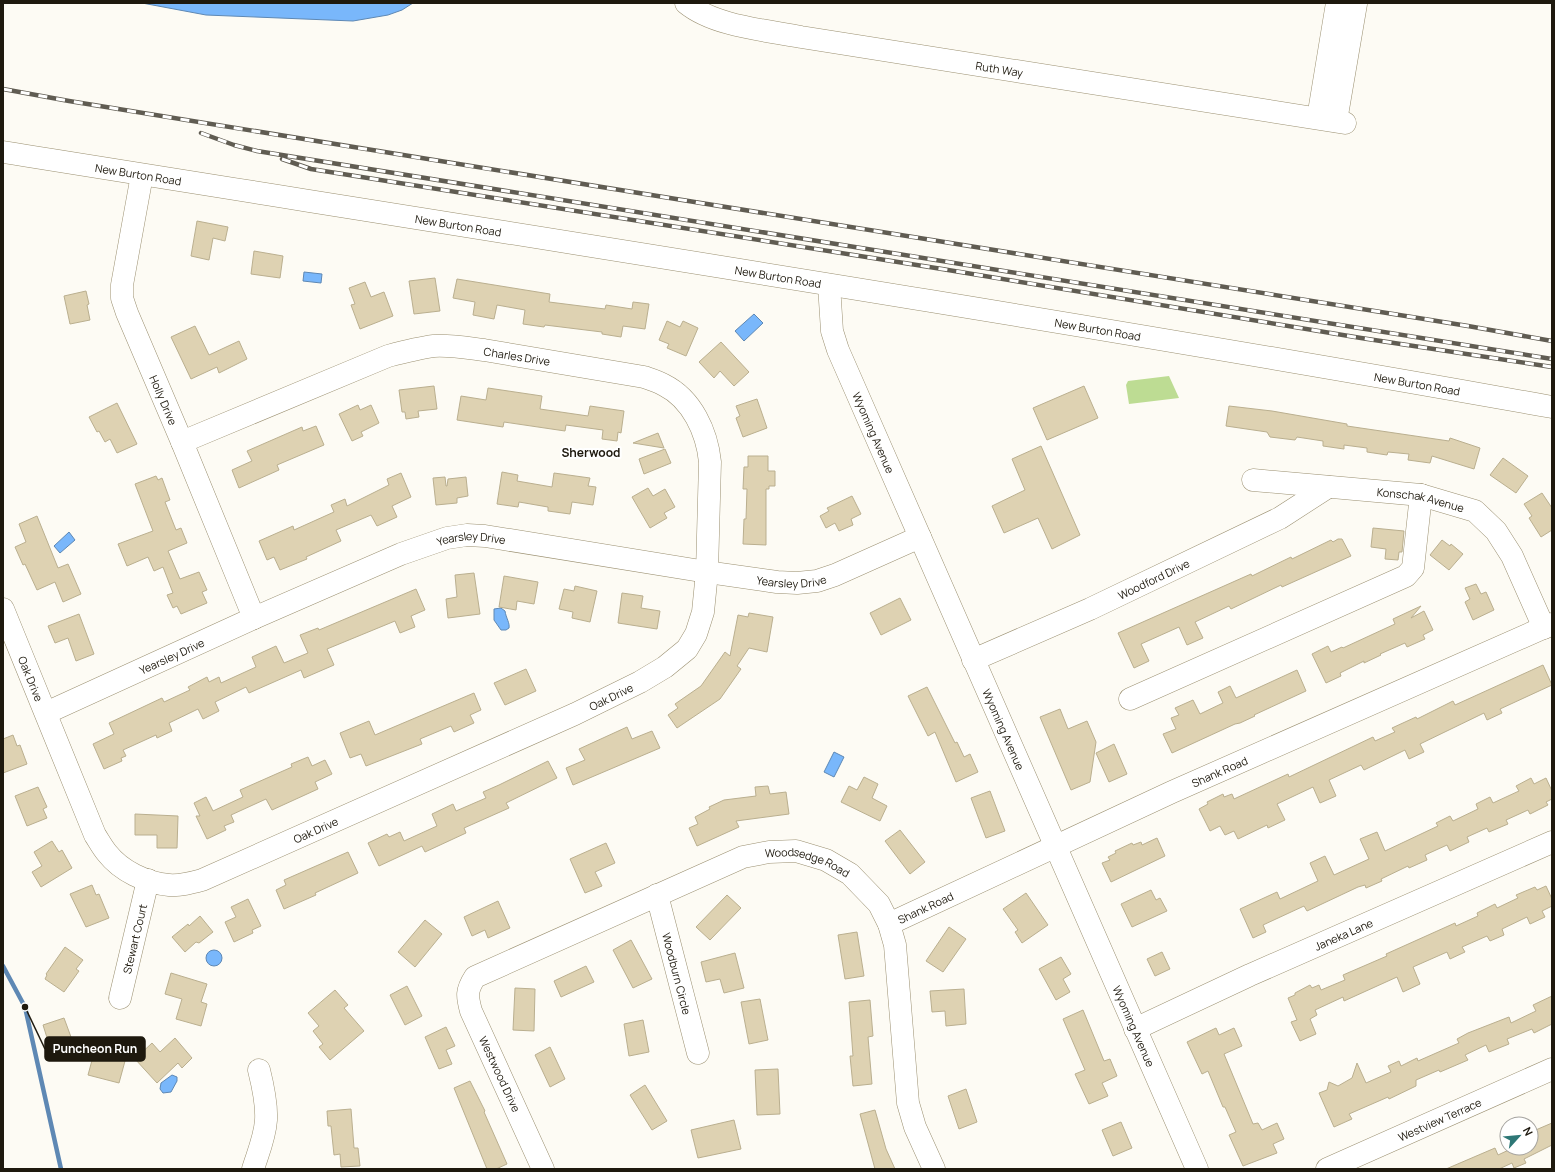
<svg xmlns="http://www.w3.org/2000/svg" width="1555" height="1172" font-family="Manrope,sans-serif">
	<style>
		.green { fill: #bddc93 }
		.water { fill: #79b7fb; stroke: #5e88b4 }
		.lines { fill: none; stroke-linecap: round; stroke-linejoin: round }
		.stream { stroke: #5e88b4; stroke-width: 4.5 }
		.building { fill: #ded2b2; stroke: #baaf8f }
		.minor-casing { stroke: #9b9071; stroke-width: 23 }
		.minor { stroke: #fff; stroke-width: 22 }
		.rail-casing { stroke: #605c52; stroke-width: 4.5 }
		.rail { stroke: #fff; stroke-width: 3; stroke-dasharray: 9; stroke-linecap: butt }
		.labels { text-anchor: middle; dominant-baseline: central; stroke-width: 4; stroke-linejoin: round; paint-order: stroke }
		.street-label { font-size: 11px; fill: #1e190e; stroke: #fff }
		.neighbourhood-label { font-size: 12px; font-weight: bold; fill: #1e190e; stroke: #fff }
		.leader { fill: none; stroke: #1e190e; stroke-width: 1.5 }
		.callout-dot { fill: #1e190e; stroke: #fff; stroke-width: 1.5 }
		.callout { fill: #1e190e; stroke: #1e190e; stroke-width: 1.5 }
		.callout-label { font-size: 12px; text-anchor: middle; font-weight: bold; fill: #fff }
	</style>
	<rect width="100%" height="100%" fill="#fdfbf4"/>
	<path class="green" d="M1169 376 1179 398 1129 404 1126 385 1128 381Z"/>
	<path class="water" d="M142 3H413L402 10 388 15 353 21 206 15Z
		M304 272 322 274 321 283 303 281Z
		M754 314 763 323 744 341 735 331Z
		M69 532 75 540 60 553 54 546Z
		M501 608 505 611C506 618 510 623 509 628L506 630H501L494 620V609Z
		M834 752 844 757 834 777 824 772Z
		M206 958a8 8 0 1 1 16 0a8 8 0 1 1-16 0Z
		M172 1075 177 1077V1081L171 1092 163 1093 160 1089 161 1083Z"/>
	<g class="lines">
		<path class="stream" d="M3 966 25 1007 61 1169"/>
	</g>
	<path class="building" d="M197 221 228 227 225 241 213 238 209 260 191 256Z
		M254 251 283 256 280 278 251 274Z
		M435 278 440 311 414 314 409 281Z
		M457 279 550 294 549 302 605 309 606 305 632 309 633 302 649 304 645 329 623 326 621 337 602 334V332L545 325 544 327 523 324 525 310 497 305 494 319 473 315 475 302 453 298Z
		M365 282 371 297 384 292 393 316 360 329 351 305 355 304 349 288Z
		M86 291 89 304 87 305 90 320 70 324 64 296Z
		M667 321 680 327 683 321 698 328 686 356 667 348 669 344 659 340Z
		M195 326 209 355 239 341 247 359 219 373 217 367 191 379 171 337Z
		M721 342 749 372 734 386 720 371 714 378 699 362Z
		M434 386 437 409 418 411 419 417 406 419 405 412H402L399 390Z
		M1084 386 1098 418 1047 440 1033 408Z
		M488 388 542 396 540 409 588 416 590 406 624 411 621 433 618 432 617 441 602 439 603 430 566 425 565 431 504 422 503 427 457 420 461 396 486 400Z
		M757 399 767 428 743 437 736 418 740 416 736 406Z
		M117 403 137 444 117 453 110 439 105 442 99 431 97 432 89 417Z
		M358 405 360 410 371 405 379 423 361 432 363 436 352 441 339 414Z
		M1229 406 1272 411 1347 424V426L1449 441 1450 438 1480 448 1474 469 1432 456 1430 463 1408 460 1409 454 1388 452 1387 455 1367 452V448L1344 445V449L1323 446V441L1297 437 1295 440 1270 437 1267 432 1226 426Z
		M316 426 324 445 277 465 279 470 239 488 232 470 252 461 247 451 302 427 303 431Z
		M658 433 664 448 633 443Z
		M1041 446 1080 535 1052 549 1038 518 1004 533 992 506 1025 490 1012 459Z
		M665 449 671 463 644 474 639 459Z
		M748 456H768V471H775V486H769V489H766V545L743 544 744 519H746L747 489H743L744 467H748Z
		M1503 458 1528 476 1516 493 1490 475Z
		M502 472 518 475 517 481 552 487 554 473 590 478 588 486 596 487 593 505 572 502 570 514 548 511V507L519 502 518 507 497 504Z
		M401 473 411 497 392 506 397 517 377 526 371 515 336 530 341 541 306 557 307 559 280 570 274 557 267 560 259 541 293 526 294 530 334 512 331 505 345 499 347 506 389 485 387 479Z
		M156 476 158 480 162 478 170 500 165 502 176 530 181 528 187 543 168 551 180 579 199 572 207 590 202 592 207 603 181 614 177 606 173 608 167 595 173 593 163 567 154 571 148 557 127 566 118 544 153 531 135 484Z
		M445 477 446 486H447L448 479 466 477 468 496 457 498V503L436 505 433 478Z
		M648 488 653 496 665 489 675 507 664 513 667 518 650 528 632 497Z
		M1542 493 1552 508V530L1541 537 1529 518 1532 516 1524 504Z
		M852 496 861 514 851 519 853 525 839 531 835 523 826 528 820 516 829 511 827 508Z
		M37 516 58 568 68 564 81 594 63 602 55 582 37 590 25 564 23 565 15 547 26 542 19 524Z
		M1373 528 1404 531 1402 552H1399L1398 560 1385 559 1386 549 1371 547Z
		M1338 539H1342L1351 556 1282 587 1281 585 1231 609 1229 606 1195 622 1203 638 1187 645 1179 627 1141 644 1149 661 1134 668 1118 633 1251 574 1252 576 1291 557 1292 559 1331 540 1333 542Z
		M1442 540 1450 546 1451 544 1463 554 1449 570 1430 555Z
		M474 573 480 614 448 618 446 599 457 597 455 575Z
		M504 576 538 582 534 604 517 601 516 610 499 607Z
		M1476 584 1481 594 1486 592 1494 610 1473 620 1465 602 1470 599 1465 588Z
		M575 586 597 591 590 622 572 618 573 612 559 609 564 589 574 591Z
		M416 589 425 610 411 616 415 627 400 633 395 621 327 649 334 665 304 678 301 670 249 693 246 687 215 702 219 711 203 719 198 709 169 723 172 731 157 738 156 735 123 750 126 756 121 758 122 761 104 769 93 744 114 734 109 723 162 698 164 702 190 690 188 687 207 677 209 682 219 677 221 683 256 667 252 657 276 646 284 663 308 653 300 635 318 628 319 630Z
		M622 593 643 596 641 608 660 611 657 629 618 623Z
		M900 598 911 620 881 635 870 613Z
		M1421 606 1411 618 1424 611 1433 630 1423 635 1425 639 1407 647 1405 643 1380 654 1381 655 1364 663V661L1340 673 1341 676 1326 683 1312 654 1328 646 1331 652 1342 647 1343 648 1395 624 1393 619Z
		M749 613 773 617 767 652 749 648 737 666 741 669 720 699 677 728 668 715 678 708 675 704 701 686 725 652 730 656 738 615 748 617Z
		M79 614 94 654 76 661 68 638 55 643 48 626Z
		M1543 665 1552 685 1500 709 1502 713 1487 720 1484 713 1420 744 1424 752 1409 759 1405 750 1364 770 1361 765 1329 780 1336 796 1320 803 1313 787 1277 804 1285 820 1268 828 1267 825 1238 839 1234 831 1225 835 1220 826 1210 831 1199 809 1208 804 1207 802 1223 794 1224 797 1232 794 1234 799 1288 774 1289 777 1373 737 1375 741 1395 732 1392 728 1416 717 1417 719 1453 701 1455 705Z
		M526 669 536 691 505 705 494 683Z
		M1297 670 1306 691 1254 715 1255 716 1240 723 1235 724 1172 753 1163 734 1176 729 1171 718 1179 715 1175 708 1193 700 1200 714 1223 703 1218 692 1230 686 1236 698Z
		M927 687 955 743 957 742 964 757 970 754 978 772 956 782 935 732 928 736 908 696Z
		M474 693 481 710 470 715 474 723 454 732 451 726 420 739 422 744 366 766 361 754 350 758 340 733 369 721 375 735Z
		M1060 709 1068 729 1087 721 1096 742 1090 782 1071 790 1040 717Z
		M627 727 632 739 652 731 660 748 573 785 566 768 585 760 579 749Z
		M13 735 17 746 20 745 27 764 3 773V739Z
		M1114 744 1127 774 1109 782 1096 753Z
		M308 757 312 766 325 760 332 774 315 782 318 789 272 810 266 799 231 815 234 822 224 826 226 830 207 839 196 816H200L194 803 206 797 213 811 243 797 240 790 292 767 291 764Z
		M548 761 557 778 506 803 509 808 464 828 466 833 425 852 422 846 379 866 368 843 387 834 389 837 400 832 404 841 437 826 432 814 453 804 456 811 486 798 483 792 499 785Z
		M864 777 878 784 872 798 887 806 880 821 841 802 849 786 857 790Z
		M1531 778 1534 784 1546 778 1552 791V799L1546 802 1548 805 1530 814 1528 810 1506 820 1508 824 1489 832 1487 828 1467 837 1469 842 1450 851 1447 845 1425 855 1427 860 1409 868 1408 866 1381 879 1382 881 1366 888 1365 885 1358 887 1307 911 1304 906 1263 925 1266 932 1253 938 1240 909 1277 892 1280 899 1318 881 1310 863 1325 856 1334 875 1369 859 1360 839 1377 832 1385 851 1438 826 1436 823 1450 816 1453 821 1478 809 1476 804 1490 797 1493 803 1519 791 1516 786Z
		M768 786 770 794 786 792 789 814 736 821 739 827 697 846 689 828 698 824 695 817 710 809 709 807 724 800 756 796 755 787Z
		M38 787 47 807 43 809 47 818 27 826 15 796Z
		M990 791 1005 831 986 838 971 798Z
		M135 814 178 816 177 848H157V835H135Z
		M900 830 925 862 910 874 885 841Z
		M1157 838 1165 856 1111 882 1102 863 1110 860 1108 857 1116 853 1115 851 1132 843 1133 845 1141 842 1142 845Z
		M52 841 59 852 62 850 72 868 41 887 32 872 42 866 34 852Z
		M606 843 615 863 595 872 602 886 585 893 570 859Z
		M348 852 358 873 315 893 316 895 284 909 276 890 286 885 284 880Z
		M92 885 96 895 99 894 109 918 86 927 70 894Z
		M1546 886 1552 899V906L1542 911 1545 917 1530 924 1527 917 1502 929 1504 935 1490 941 1487 936 1462 947 1465 952 1450 959 1447 952 1413 967 1420 984 1403 992 1397 977 1344 1001 1343 997 1315 1010 1317 1015 1310 1019 1316 1034 1300 1041 1291 1022 1297 1020 1288 998 1295 995V993L1310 985 1312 988 1319 985 1321 990 1345 980 1343 975 1387 956 1386 954 1455 923 1456 926 1478 916 1477 913 1495 904 1497 908 1518 898 1516 895 1535 887 1537 890Z
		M1151 890 1156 900 1160 898 1167 911 1132 927 1121 904Z
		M1026 893 1048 925 1022 943 1015 932 1018 930 1003 909Z
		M727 895 741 908 710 940 696 927Z
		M248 899 261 926 252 930 253 933 234 942 225 922 236 917 231 907Z
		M498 901 510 928 488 938 485 930 472 936 464 917Z
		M200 916 213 932 199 943 196 942 185 952 172 937 188 924 189 926Z
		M425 920 442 934 415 967 398 952Z
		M949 927 966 939 943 972 926 961Z
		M857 932 864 976 845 979 838 935Z
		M631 940 652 979 633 988 613 950Z
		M65 947 83 960 76 969 79 971 64 992 45 979 47 975 46 974Z
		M1162 952 1170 969 1155 976 1147 959Z
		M735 953 744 988 724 993 720 979 706 982 701 962Z
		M1061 957 1071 974 1063 979 1070 992 1056 1000 1039 969Z
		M586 966 594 982 561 997 554 981Z
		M171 973 207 984 201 1002 207 1004 201 1026 176 1019 182 999 165 994Z
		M407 986 422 1016 405 1025 390 995Z
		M515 988 535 989 534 1031 513 1030Z
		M964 989 966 1024 946 1026 945 1011 932 1012 930 991Z
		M335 990 348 1005 344 1008 364 1031 330 1060 319 1047 323 1044 313 1031 319 1026 308 1013Z
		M1552 996V1024L1534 1033 1532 1029 1507 1039 1509 1044 1489 1052 1486 1045 1465 1055 1468 1060 1440 1072 1439 1070 1416 1080V1086L1389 1099 1388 1097 1349 1114 1352 1119 1334 1127 1319 1093 1327 1090 1329 1082 1338 1086 1352 1078 1357 1063 1366 1083 1391 1072 1388 1066 1399 1061 1401 1066 1417 1058 1418 1061 1459 1043 1457 1039 1468 1033 1509 1017 1511 1023 1536 1011 1533 1005Z
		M760 999 768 1040 749 1044 741 1002Z
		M870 1000 873 1036 868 1037 872 1084 853 1086 850 1056H853L849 1002Z
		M1083 1010 1104 1061 1110 1059 1117 1076 1102 1083 1108 1096 1089 1104 1075 1074 1085 1070 1063 1019Z
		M64 1018 71 1037 49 1044 43 1025Z
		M643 1020 649 1052 629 1056 624 1024Z
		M446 1027 455 1046 446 1050 452 1064 439 1069 425 1037Z
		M1216 1028 1219 1035 1234 1028 1242 1046 1224 1054 1253 1124 1258 1123 1262 1130 1277 1123 1284 1139 1273 1144 1277 1153 1243 1166 1229 1135 1236 1132 1225 1107H1223L1208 1071 1202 1074 1187 1042Z
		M175 1038 192 1058 182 1068 178 1063 157 1083 135 1059 152 1043 160 1052Z
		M550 1047 565 1079 550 1087 535 1055Z
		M94 1053 125 1061 119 1083 88 1075Z
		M778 1069 780 1114 757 1115 755 1070Z
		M470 1081 485 1111 484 1112 507 1164 496 1169H487L454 1088Z
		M645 1085 667 1121 652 1130 630 1095Z
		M966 1089 977 1122 959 1129 948 1096Z
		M351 1109 354 1148H358L360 1166 341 1167 340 1154 334 1155 331 1126H328L327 1111Z
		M875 1110 886 1149 895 1169H875L860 1114Z
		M734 1120 741 1149 698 1158 691 1130Z
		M1121 1122 1132 1148 1113 1156 1102 1130Z
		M1552 1123V1145L1524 1159 1526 1163 1514 1168 1512 1163 1499 1169H1446L1495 1148 1498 1155 1513 1148H1531V1132Z"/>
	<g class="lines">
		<g class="minor-casing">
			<g id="minor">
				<path id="s1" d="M686 3C714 26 765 30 801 37L1345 123"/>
				<path d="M1318 118 1337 3"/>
				<path d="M1336 121 1356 4"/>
				<path id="s2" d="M3 152C520 235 1037 315 1552 407"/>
				<path id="s3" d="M142 175 122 285V298L127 313 182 442 254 618"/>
				<path id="s4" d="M829 285 832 331 838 350 1197 1169"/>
				<path id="s5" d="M1253 480 1421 495 1475 511 1496 531 1512 556 1544 628"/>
				<path id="s6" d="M3 609 95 835C99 841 102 847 107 853 121 871 146 883 169 885 180 886 191 883 202 880L575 714 640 682 665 667 687 649 696 634 703 612 707 572 710 462C707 432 692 399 664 385 657 381 650 379 644 377L484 350C468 348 451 345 434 346 418 348 403 352 388 356L182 442"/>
				<path id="s7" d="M973 660 1090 609 1280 518 1328 487"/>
				<path d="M1130 699 1406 576 1413 568 1421 495"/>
				<path id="s8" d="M46 713 254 618 401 554 447 538 467 535 485 536 707 572 777 582 797 583 817 581 835 575 920 537"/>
				<path id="s9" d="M657 895 698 1053"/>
				<path id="s10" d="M889 924 1172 792 1552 624"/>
				<path id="s11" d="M120 998 148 880"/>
				<path id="s12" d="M1135 1029 1250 975 1552 842"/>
				<path d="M253 1169C258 1153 265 1137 266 1120 267 1103 263 1086 259 1070"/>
				<path id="s13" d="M543 1169 471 1011C467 996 466 991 475 977L743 857 769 852 796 851 826 860 850 874 879 904 889 924 895 945 908 1103 915 1127 934 1169"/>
				<path id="s14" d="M1327 1169 1552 1069"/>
			</g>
		</g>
		<use href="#minor" class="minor"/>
		<g class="rail-casing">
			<path id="rail" d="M3 89 69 101C535 177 1002 251 1468 326L1552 341
				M201 133 234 145 257 151 1552 359
				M282 159 311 169 942 269 1361 338 1552 367"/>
		</g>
		<use href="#rail" class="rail"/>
	</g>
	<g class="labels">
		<g class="street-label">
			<text stroke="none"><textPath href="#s1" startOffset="322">Ruth Way</textPath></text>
			<text stroke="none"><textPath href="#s2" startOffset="137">New Burton Road</textPath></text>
			<text stroke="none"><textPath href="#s2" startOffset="461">New Burton Road</textPath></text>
			<text stroke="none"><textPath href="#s2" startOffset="785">New Burton Road</textPath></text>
			<text stroke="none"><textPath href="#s2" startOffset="1109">New Burton Road</textPath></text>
			<text transform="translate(517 356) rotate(9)">Charles Drive</text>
			<text stroke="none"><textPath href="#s2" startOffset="1433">New Burton Road</textPath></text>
			<text stroke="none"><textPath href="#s3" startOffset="235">Holly Drive</textPath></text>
			<text stroke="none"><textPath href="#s4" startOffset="156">Wyoming Avenue</textPath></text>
			<text stroke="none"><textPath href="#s5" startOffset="169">Konschak Avenue</textPath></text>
			<text stroke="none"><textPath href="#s8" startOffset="462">Yearsley Drive</textPath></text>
			<text stroke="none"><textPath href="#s8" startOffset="786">Yearsley Drive</textPath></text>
			<text stroke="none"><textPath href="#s7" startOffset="198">Woodford Drive</textPath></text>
			<text stroke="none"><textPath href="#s8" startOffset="138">Yearsley Drive</textPath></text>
			<text stroke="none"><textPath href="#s6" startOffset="75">Oak Drive</textPath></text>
			<text stroke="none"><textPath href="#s6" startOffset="819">Oak Drive</textPath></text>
			<text stroke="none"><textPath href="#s4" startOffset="480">Wyoming Avenue</textPath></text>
			<text stroke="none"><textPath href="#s10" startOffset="364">Shank Road</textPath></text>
			<text stroke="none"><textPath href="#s6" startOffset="495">Oak Drive</textPath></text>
			<text stroke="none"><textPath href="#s13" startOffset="570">Woodsedge Road</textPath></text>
			<text stroke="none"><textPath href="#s10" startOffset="40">Shank Road</textPath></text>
			<text stroke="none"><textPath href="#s12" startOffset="229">Janeka Lane</textPath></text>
			<text stroke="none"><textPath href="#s11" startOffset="61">Stewart Court</textPath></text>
			<text stroke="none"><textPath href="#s9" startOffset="81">Woodburn Circle</textPath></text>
			<text stroke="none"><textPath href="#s4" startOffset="804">Wyoming Avenue</textPath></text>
			<text transform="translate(500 1074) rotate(65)">Westwood Drive</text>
			<text stroke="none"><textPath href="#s14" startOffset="123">Westview Terrace</textPath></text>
		</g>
		<g class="neighbourhood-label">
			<text x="591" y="452">Sherwood</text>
		</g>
	</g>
	<path class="leader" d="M25 1007L45 1049"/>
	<circle class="callout-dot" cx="25" cy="1007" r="4"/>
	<rect class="callout" x="45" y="1037" width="100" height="24" rx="4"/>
	<g class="callout-label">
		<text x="95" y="1053">Puncheon Run</text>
	</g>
	<rect width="1555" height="1172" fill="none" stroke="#1e190e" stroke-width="8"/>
	<g transform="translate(1519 1136) rotate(63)"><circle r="19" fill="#ffffff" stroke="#a5a39f"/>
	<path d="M0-3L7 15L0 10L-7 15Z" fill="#2e7776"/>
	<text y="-6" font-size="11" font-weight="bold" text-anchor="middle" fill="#1e190e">N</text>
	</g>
</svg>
